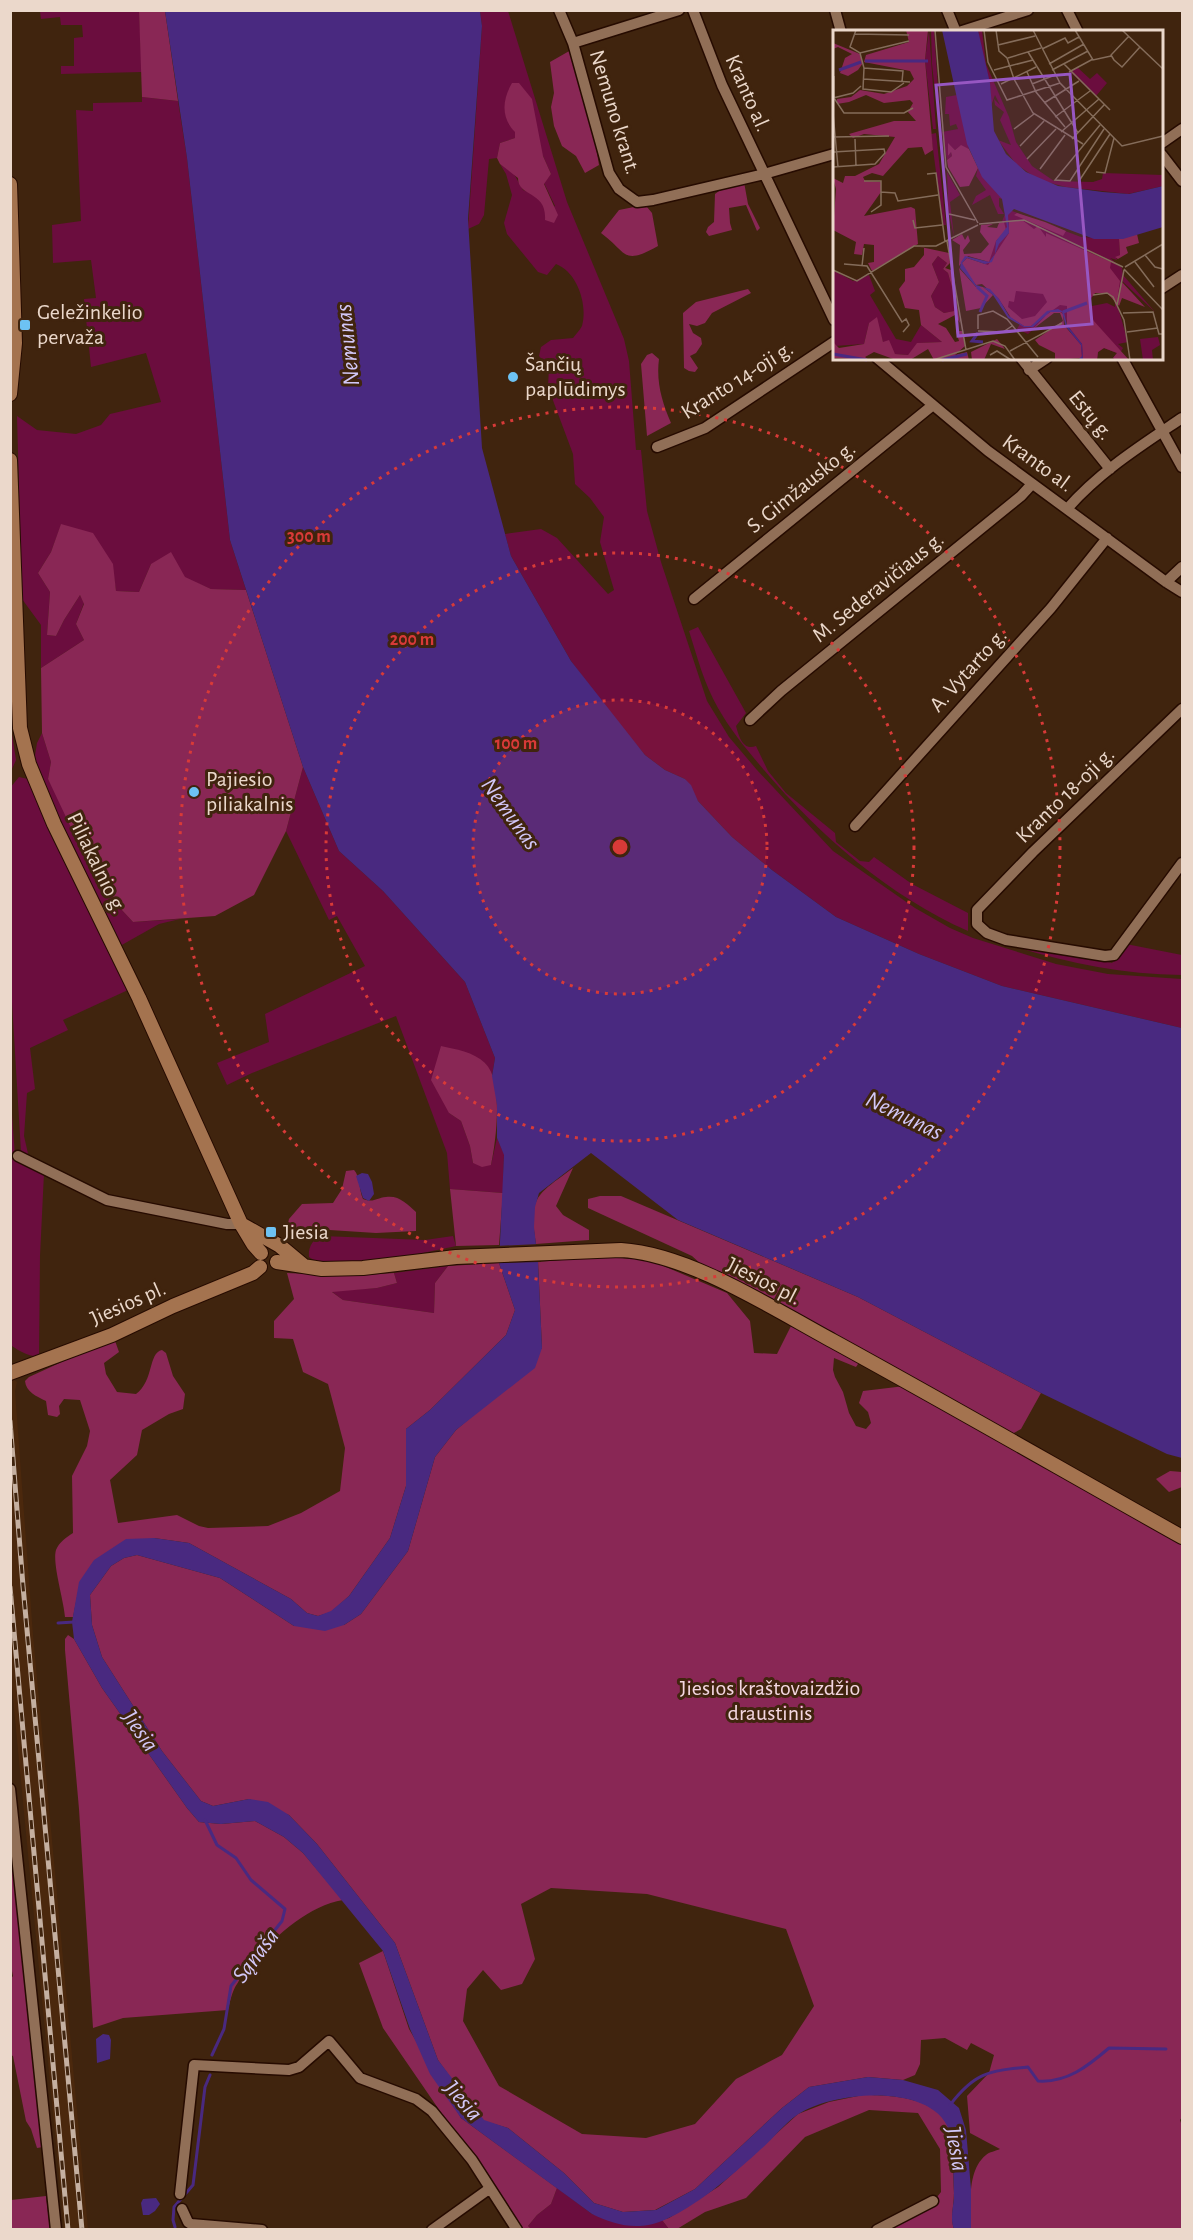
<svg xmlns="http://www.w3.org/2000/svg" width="1193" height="2240" font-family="'Alegreya Sans',sans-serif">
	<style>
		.built { fill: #4b280d }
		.green { fill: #6b0d3e }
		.forest { fill: #892755; fill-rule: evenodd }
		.water { fill: #492980 }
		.pier { fill: #40240e }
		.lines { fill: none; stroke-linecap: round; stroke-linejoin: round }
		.stream { stroke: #492980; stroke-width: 3 }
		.minor-casing { stroke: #260b00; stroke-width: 13 }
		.major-casing { stroke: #260b00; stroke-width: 16 }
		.minor { stroke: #916f57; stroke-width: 10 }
		.major { stroke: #a4734f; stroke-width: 14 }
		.rail-casing { stroke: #c5b0a1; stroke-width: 5 }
		.rail { stroke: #40240e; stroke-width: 3; stroke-dasharray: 9; stroke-linecap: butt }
		.ring { fill: none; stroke: #d83a38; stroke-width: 3; stroke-dasharray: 3 6 }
		.poi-dot { fill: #6dc2f3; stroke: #40240e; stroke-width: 2 }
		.labels { text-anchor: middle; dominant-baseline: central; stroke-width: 6; stroke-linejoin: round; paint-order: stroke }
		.street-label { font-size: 22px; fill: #ebd8cb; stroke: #40240e }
		.poi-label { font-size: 22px; fill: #ebd8cb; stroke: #40240e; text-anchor: start }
		.park-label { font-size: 22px; fill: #f4d7e1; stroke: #40240e }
		.water-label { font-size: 24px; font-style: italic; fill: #d2c7f7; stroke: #40240e }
		.inset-river { fill: none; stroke: #492980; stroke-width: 3 }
		.inset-road { fill: none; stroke: #846c5a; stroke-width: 1.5 }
		.view { fill: #9757c2; fill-opacity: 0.15; stroke: #9757c2; stroke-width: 3 }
		.inset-edge { fill: none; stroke: #ebd8cb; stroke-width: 3 }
		.centre { fill: #d83a38; stroke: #40240e; stroke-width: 3 }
		.ring-label { font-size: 18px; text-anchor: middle; font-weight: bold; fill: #d83a38; stroke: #40240e; stroke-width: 6; stroke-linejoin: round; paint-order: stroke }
	</style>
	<rect width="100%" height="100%" fill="#40240e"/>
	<path class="built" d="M13 1379 17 1382 15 1391 33 1635 88 2229H64L11 1677 10 1380Z"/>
	<path class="green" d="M40 11H139L142 72 61 74V66H74V38L83 37 82 25H61L60 17 41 19Z
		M480 11H508L567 202 624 339 629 361 636 450H641L647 511 661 562 707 701 729 737 757 770 833 851 915 908 950 928 973 938 1056 964 1108 974 1182 979V1028L1002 986 919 954 836 917 772 870 732 837 698 801 685 779 665 770 645 755 606 708 571 661 511 556 505 534 541 529 557 538 608 594 614 590 600 542 604 517 590 498 575 484 573 454 548 387 549 367 539 356 541 347 551 340 573 338C576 334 580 330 582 326 588 304 577 272 556 264L547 275 538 272 507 234 504 223 512 195 506 174 500 164 514 174 523 190 538 196 546 211 555 206 544 183 551 174 543 156 508 124 516 132 515 138 500 143 497 158 489 159 484 215 479 224 468 229 482 26Z
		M142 97 178 101 187 158 230 540 246 590 211 589 151 564 139 592 116 591 112 564 61 525 51 552 38 573 50 592 47 635 56 636 64 620 80 595 84 603 76 624 84 640 41 668V625L22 599 17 416 37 430 76 434 101 425 110 414 161 402 146 353 91 367 84 299 96 298 91 260 53 263 52 225 81 221 76 110 93 111V103L142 102Z
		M698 627 746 713 736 726C739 737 743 751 756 746L768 771 786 793 835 833 836 842 860 861 869 862 874 857 912 884 968 913V931C889 896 820 836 764 770 747 750 731 731 718 708 704 684 697 656 689 631Z
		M10 706 11 728 16 760 11 771Z
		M42 733 51 762 48 779 120 908 133 922 180 919 159 924 120 946 56 814 34 762 37 743Z
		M303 767 339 851 383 891 465 982 495 1058 492 1076 485 1063 449 1113 461 1121 470 1146 473 1163 491 1165 497 1138 504 1154 503 1193 450 1189 447 1153 396 1016 252 1073 227 1085 217 1063 269 1042 265 1014 365 966 337 916 329 920 286 831Z
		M19 777 28 779 128 990 63 1020 68 1030 30 1048 35 1089 27 1093 24 1136 29 1158 21 1152 10 969V788Z
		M997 941 1112 963 1114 961 1126 944 1182 955V975C1117 974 1059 961 997 941Z
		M10 1087 15 1156 44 1173 40 1256 39 1356C29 1357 21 1352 12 1346Z
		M322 1236 425 1240 453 1236 456 1246C428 1252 330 1274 309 1257 308 1248 312 1239 322 1236Z
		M448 1266 435 1283 434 1313 343 1300 331 1291 377 1288 397 1283 394 1273Z
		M557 2188 592 2214 641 2226 662 2220 669 2229 531 2230 528 2226 537 2215 551 2204Z"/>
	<path class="forest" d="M139 11H165L178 101 142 97Z
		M571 50 572 59 575 62 594 135 599 165 585 173 576 156 562 146 554 126 551 107 554 93 550 62Z
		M512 83H519L532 99 543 156 551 174 544 184 558 215 554 223 545 220C547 190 518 198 518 178L500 164 497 158 500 143 515 138V132C501 118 502 100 512 83Z
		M744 182 748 204 760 228 757 231 746 205 729 208 730 223 732 230 709 236 706 232 708 227 714 222 715 194 719 191Z
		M634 207H647L652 213 658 246C622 266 628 253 601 233L619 210Z
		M748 289 751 293 712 313 705 323 697 326 689 324 693 333 701 338 702 344 696 353 690 356 698 368 695 372 689 371 684 368 683 313 696 302Z
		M652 353 659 359C656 382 662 402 671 423L647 436 641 364 647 355Z
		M61 524 93 533 113 564 116 591 139 592 151 564 171 552 185 577 211 589 246 590 303 767 286 831 254 895 215 916 133 922 120 908 83 853 48 779 51 762 42 733 41 668 84 640 76 624 84 604 80 595 64 620 56 636 47 635 50 592 38 573 51 552Z
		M441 1046C455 1049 474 1052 485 1063 504 1081 496 1141 491 1165L482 1167 473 1163 470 1146 461 1121 449 1113 431 1080Z
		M573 1168 556 1206 563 1215 589 1230V1240L536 1244C528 1196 537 1195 573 1168Z
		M354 1170C360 1176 359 1190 363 1199 374 1203 376 1198 386 1197 399 1195 407 1204 416 1212V1231L376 1233 314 1229 309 1232 305 1240 286 1233 289 1219 302 1204 333 1203 342 1189 346 1171Z
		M450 1189 503 1193 499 1245 456 1246Z
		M600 1196H621L858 1297 1041 1393 1021 1429 1012 1434 702 1265 692 1256 588 1208V1199Z
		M597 1257 637 1259 659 1264 727 1293 750 1321 754 1353 777 1354 791 1326 860 1361 856 1367 834 1358 833 1370 835 1377 843 1392 849 1413 856 1426 866 1429 871 1423 868 1412 859 1403 863 1391 905 1386 1182 1544V2117L1180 2120 1182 2126V2229H971C971 2207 966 2171 986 2155 989 2152 996 2151 1000 2149L970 2133 967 2096 989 2073 994 2055 971 2043 967 2050 945 2038 921 2040 920 2064 915 2075 903 2080 868 2077 809 2087 782 2108 695 2189 655 2210 623 2212 594 2203 564 2173 508 2128 484 2121 465 2098 438 2060 395 1943 317 1844 289 1815 249 1799 213 1806 201 1801 162 1751 102 1657 92 1625 90 1595 111 1566 124 1558 137 1555 220 1578 294 1626 344 1625 361 1614 408 1551 435 1457 456 1430 476 1413 542 1348 538 1262ZM551 1888 647 1894 786 1929 814 2006 782 2055 736 2079 695 2124 646 2138 582 2134 499 2086 463 2021 467 1989 483 1970 501 1990 522 1984 535 1959 521 1904Z
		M499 1263 515 1310 506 1335 430 1410 406 1429V1486L390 1538 349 1596 331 1612 318 1616 307 1613 291 1599 189 1543 154 1538 80 1582 73 1617H65C64 1601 52 1563 56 1550 59 1542 67 1537 73 1533L72 1476 87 1446 90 1431 80 1400 64 1399 59 1406 60 1414 57 1417 48 1415 46 1401C36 1396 26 1392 25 1381L29 1377 114 1338 119 1352 104 1363 106 1374 117 1392 136 1394C154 1381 148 1353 162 1350L166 1353 173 1376 185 1394 183 1409 169 1414 142 1430 137 1455 110 1480 118 1523 177 1515 199 1526 208 1528 268 1526 301 1513 340 1491 345 1448 328 1384 303 1372 293 1339 274 1338V1321L294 1299 287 1273 351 1276 394 1273 397 1283 377 1288 332 1292 343 1300 434 1313 435 1283 448 1266Z
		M1170 1471 1182 1472V1487L1169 1492 1156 1479Z
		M68 1635 74 1639 102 1688 187 1808 199 1822 221 1824 255 1821 284 1837 303 1853 343 1900C301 1907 260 1950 237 1984 232 1991 230 2002 228 2010L123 2018 93 2028 79 1809 65 1650V1639Z
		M10 1820 43 2147 37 2148 31 2129 26 2121 13 2056 11 2055 10 1980 13 1976 10 1961Z
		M383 1951 409 2029 461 2118 557 2188 551 2204 537 2215 528 2226 531 2229H521L383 2028 359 1963Z
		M863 2095C891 2095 942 2097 950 2132 954 2151 953 2174 954 2193 954 2205 950 2218 954 2229H889L926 2211 941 2192 940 2149 918 2113 869 2110 805 2137 746 2198 705 2212 677 2229H669L662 2220 669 2218 718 2187 798 2114 829 2102Z
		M46 2196 50 2229H11V2200Z"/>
	<path class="water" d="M165 11H480L482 26 468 219 482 448 511 556 571 661 645 755 665 770 685 779 691 785 698 801 732 837 772 870 836 917 919 954 1002 986 1182 1028V1458L1167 1454 1041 1393 858 1297 678 1220 591 1153 539 1193 535 1207 534 1227 538 1262 542 1348 535 1368 456 1430 435 1457 408 1551 361 1614 344 1625 325 1631 294 1626 220 1578 137 1555 124 1558 111 1566 90 1595 92 1625 102 1657 162 1751 201 1801 213 1806 249 1799 268 1802 289 1815 317 1844 395 1943 438 2060 484 2120 508 2128 564 2173 594 2203 623 2212 656 2210 695 2189 782 2108 809 2087 868 2077 903 2080 938 2090 959 2108 966 2130 971 2189V2229H954C950 2220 953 2208 954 2198 954 2187 953 2139 949 2130 932 2082 831 2091 797 2115 784 2124 773 2139 761 2149 734 2174 677 2225 640 2226 623 2227 607 2221 592 2214L461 2118 430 2074 410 2029 383 1951 303 1853 284 1837 255 1821 221 1824 199 1822 187 1808 102 1688 74 1639 72 1622 79 1582 94 1560 126 1539 154 1538 189 1543 291 1599 307 1613 318 1616 331 1611 349 1596 390 1538 406 1486V1429L430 1410 506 1335 515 1310 499 1263 504 1155 497 1138V1105L492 1076 495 1058 465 982 383 891 339 851 303 767 230 540 187 158Z
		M362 1173 368 1174 372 1182 374 1194 369 1201 363 1198 356 1176Z
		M103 2034 109 2035 111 2040 110 2059 97 2063 96 2039Z
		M156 2198 160 2204 155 2211 149 2215H143L141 2203 143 2199Z"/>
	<path class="pier" d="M539 1244 541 1262 496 1263V1246Z"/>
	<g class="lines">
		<path class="stream" d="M58 1623 74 1622
			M205 1820 217 1845 236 1858 251 1880 285 1909 282 1921 231 1986 224 2029 212 2055
			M950 2105C975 2072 989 2071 1028 2067L1038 2081C1067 2083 1088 2066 1109 2048L1166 2049
			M175 2227 173 2220 174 2207 193 2185 205 2087 210 2075"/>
		<g class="minor-casing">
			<path id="minor" d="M559 10 573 43 609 173 619 189 637 202 653 200 764 174 834 154
				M693 10 722 85 834 320
				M835 10 841 32
				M947 10 956 32
				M1067 10 1078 32
				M959 32 1028 10
				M573 43 679 10
				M1162 143 1182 129
				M1162 155 1182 181
				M1162 288 1182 275
				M877 358 988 451 1166 582 1182 592
				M1021 358 1110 469
				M1122 358 1182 467
				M1029 370 1047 358
				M657 447 705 428 834 342
				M1067 509C1099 472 1142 445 1182 418
				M1166 582 1182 567
				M694 599 933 405
				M1182 709 1033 852 977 910V924L987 933 1006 940 1105 956 1114 955 1182 863
				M750 720 781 691 1021 496 1032 484
				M855 826 1051 608 1107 538
				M18 1156 107 1200 227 1224H241
				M10 1789 56 2230
				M180 2194 194 2065 289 2070 299 2067 329 2041 360 2078 416 2099 432 2111 472 2160 517 2230
				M182 2209 188 2222 191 2224 262 2230
				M432 2230 489 2189
				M877 2230 933 2201"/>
		</g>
		<g class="major-casing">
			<path id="major" d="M10 184 15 343 10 394
				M10 460 20 728 29 764 54 824 139 998 241 1224 253 1244 261 1253
				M241 1224 280 1246 304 1266
				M277 1262 322 1269 363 1268 456 1257 621 1250C689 1254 772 1308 833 1341 950 1405 1066 1472 1182 1537
				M10 1373 112 1335 173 1306 253 1273 260 1267"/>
		</g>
		<use href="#minor" class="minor"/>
		<use href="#major" class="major"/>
		<g class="rail-casing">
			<path id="rail" d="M10 1421 23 1586 82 2230
				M10 1587 68 2230"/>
		</g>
		<use href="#rail" class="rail"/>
	</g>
	<circle cx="620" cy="847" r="147" fill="#d83a38" fill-opacity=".12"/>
	<g class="ring">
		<circle cx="620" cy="847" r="147"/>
		<circle cx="620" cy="847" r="294"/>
		<circle cx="620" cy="847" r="440"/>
	</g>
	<g class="poi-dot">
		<rect x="19" y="319" width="12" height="12" rx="3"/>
		<circle cx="513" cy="377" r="6"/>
		<circle cx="194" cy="792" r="6"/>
		<rect x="265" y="1226" width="12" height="12" rx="3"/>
	</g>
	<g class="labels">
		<g class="street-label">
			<text transform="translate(748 93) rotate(66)">Kranto al.</text>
			<text transform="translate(615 112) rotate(73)">Nemuno krant.</text>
			<text transform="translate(737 380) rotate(-32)">Kranto 14-oji g.</text>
			<text transform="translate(1091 415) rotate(51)">Estų g.</text>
			<text transform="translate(1038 463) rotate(36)">Kranto al.</text>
			<text transform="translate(801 487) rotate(-39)">S. Gimžausko g.</text>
			<text transform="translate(878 587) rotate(-39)">M. Sederavičiaus g.</text>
			<text transform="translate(968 670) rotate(-48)">A. Vytarto g.</text>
			<text transform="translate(1065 795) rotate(-44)">Kranto 18-oji g.</text>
			<text transform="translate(97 863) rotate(64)">Piliakalnio g.</text>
			<text transform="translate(764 1281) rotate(27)">Jiesios pl.</text>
			<text transform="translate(128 1303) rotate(-24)">Jiesios pl.</text>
		</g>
		<g class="poi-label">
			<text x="37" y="312">Geležinkelio<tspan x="37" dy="25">pervaža</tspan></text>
			<text x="525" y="364">Šančių<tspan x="525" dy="25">paplūdimys</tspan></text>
			<text x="206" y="779">Pajiesio<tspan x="206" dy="25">piliakalnis</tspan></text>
			<text x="283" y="1232">Jiesia</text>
		</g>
		<g class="park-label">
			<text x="770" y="1688">Jiesios kraštovaizdžio<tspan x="770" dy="25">draustinis</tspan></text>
		</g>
		<g class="water-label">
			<text transform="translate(348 345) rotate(-96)">Nemunas</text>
			<text transform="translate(510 814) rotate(54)">Nemunas</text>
			<text transform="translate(904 1116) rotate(26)">Nemunas</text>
			<text transform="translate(140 1731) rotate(55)">Jiesia</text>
			<text transform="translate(256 1956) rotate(-53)">Sąnaša</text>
			<text transform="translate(463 2101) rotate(49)">Jiesia</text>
			<text transform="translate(956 2149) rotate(80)">Jiesia</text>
		</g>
	</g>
	<g transform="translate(833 30)">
		<rect width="330" height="330" fill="#40240e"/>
		<path d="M96 0 103 99H100L92 30ZM98 0H101L111 144 99 34ZM145 0H149L153 34 176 87 183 112 199 136 221 151 260 152 269 149 270 143 330 145V156L295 164 233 157 206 150 183 134 165 110 178 115 167 90 171 82 162 75 161 69 167 75 162 65 158 76 157 53 151 34ZM244 37 257 49 264 43 274 53 263 66 237 42ZM124 65 136 119 127 116 122 120 115 114V126L118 121 119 126 114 130 109 102 125 99 123 94 117 96 116 84H112L113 67ZM103 103 113 195H110L98 104ZM145 138 165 161 169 169 166 168V176L171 184H165L157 165 139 175 143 166 153 160 143 146ZM114 142 127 165 117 172 121 207 113 168 115 172ZM174 179 248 207 286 209 287 225 283 227 284 230 277 228 289 238 290 245 322 282 289 251 284 274 295 312 285 314 290 318 283 330 280 328 284 323 271 318 265 322 264 330H248L231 284 222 280 195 304 184 299 187 294 165 270 152 234ZM262 263H274L282 269V277L274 273 259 276 256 272ZM105 226 114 233 110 239 115 243 124 276 122 281 111 283 102 277 98 266 106 252 99 234ZM0 240 20 251 36 245 42 261 37 265 63 309 78 312 88 295 109 312 87 313 75 325 62 324 50 312 46 299 36 293 31 314 1 316ZM325 307 327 315 319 320 320 330H310L307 309Z" fill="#6b0d3e" fill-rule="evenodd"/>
		<path d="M73 0H95L92 30 100 120 92 125 89 117 75 118 50 146 39 143 30 147 32 151 48 152V162L31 186 78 177 82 179 85 214 39 241 35 233 41 232V215L31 214 29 225 21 224 23 212 0 200 3 159 0 148 10 153 12 146H22L46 134 62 107 31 104 20 108 16 104 61 91H83L75 82 80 73 77 70 51 73 33 65 16 72 4 74V69L18 67 27 60 51 64 74 56 81 49 77 41 31 32 33 25 76 12ZM0 13 27 24 30 33 25 40 15 46 7 43 12 28 19 24 5 17 0 19ZM115 113 122 120 128 115 136 119 145 138 136 156 127 157 115 137 114 130 119 126 118 122 115 126ZM184 183 212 192 233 201 230 206 181 185ZM189 190 201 199 205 196 213 207V203L278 232 277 238 287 251 284 272 288 251 312 277 289 268 286 276 274 263H262L256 270 260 290 296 330H283L280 328 284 323 271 318 265 322 264 330H250L249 314 234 295V276L227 275 198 296H191L178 288 166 269 149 254 143 255 131 240 129 233 134 228 155 235 176 203V191ZM183 261 210 264 214 272 202 286 189 289 175 277 176 271 181 272ZM171 192 173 200 163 211 156 232 135 226 126 236 127 215 119 210 129 204 132 210 135 205 137 211 130 220 131 224 148 223 156 214 147 202 148 195 160 194 154 197 164 198 166 193ZM304 204 306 213 293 217 295 223 285 229 282 227 287 225 286 209ZM83 216 116 223 117 233 112 238 118 240 127 293 122 285 105 294 113 298 122 312 126 311 123 301H130L132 316 122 325 134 322 136 330H101L95 319 77 330H63L41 322 32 327 36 330 0 328V312L6 318 31 314 36 293 44 287 50 312 56 310 62 324 75 325 84 313 109 312 88 295 86 280 72 278 66 259 72 251V239L81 237 91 225V218ZM105 226 114 233 110 239 115 243 124 276 121 281 111 283 102 277 98 266 106 252 99 234ZM126 238 143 257H150L160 265 148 278 133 281ZM216 282 226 281 230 284 231 295 248 315 249 328 222 330V323L206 315 202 310 230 291 227 283H221L200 299ZM164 309 172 319 158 314 151 330H139L138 322Z" fill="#892755" fill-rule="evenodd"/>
		<path d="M109 0H145L157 53 161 101 173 124 193 142 225 156 270 162 296 164 330 156V197L290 209H261L181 179 175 185 176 203 166 214 159 232 152 234 134 228 129 233 143 255 157 259 166 269 176 286 191 296H198L214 281 225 279 231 282 234 295 249 314 250 330H245L249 326 248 315 233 297 229 282H217L200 297H191L175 288 160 265 150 257H143L127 238 128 232 132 226 156 232 162 224 163 211 174 197 169 169 149 147 134 114Z" fill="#492980"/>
		<path class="inset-river" d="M32 31H95M6 40 28 32M144 257 154 266 147 282M230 282 254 273M145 303 139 311 150 312M0 324 34 330M109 330 134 324"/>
		<path class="inset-road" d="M23 0 17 17 27 23 76 11M102 0 113 137 145 193M151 0 155 32 174 70 227 53M163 0 166 21 174 28 181 49 200 83 250 114M200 0 227 53 289 116 330 106M242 0 260 30 278 26M289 0 330 39M22 4 76 5M296 6 278 25 281 30 289 37 307 17M165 15 202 6M209 19 232 8 235 13 246 7M195 22 245 103M27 23 31 38 30 59 58 62 71 53M175 28 208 18M216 34 251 14M231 34 277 80M31 38 70 41 69 52M161 40 200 30M219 40 255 21M194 42 203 62 232 97M236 42 260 29M1 46V68L11 83H71L80 78M30 49 77 52M168 54 203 37M199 54 222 45M0 68 20 63 28 56M211 73 246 51M0 83 5 137M222 87 257 61M267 95 222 150 237 151 271 99M181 99 201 84M228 102 266 69M0 107 56 106M22 109 23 136M239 109 271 75M187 116 211 91M0 122 51 119 52 123 42 134 0 137M194 129 223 99M207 139 232 105M263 142 272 143 281 108M94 144 103 143 112 212M31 151H48V162M246 151 277 104M38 182 48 175V162L62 163 65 171 105 165M116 184 142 190M80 190 82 198 109 195M146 194 191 190 290 237M114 211 133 320M312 225 322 237 330 239M302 232 321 257M11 234 34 236 69 292 73 289 76 295 70 302M29 236 31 218M292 237 330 214M291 239 330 280M0 240 24 251 81 216H103L145 195M260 265 274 263 280 267 291 290 297 330M284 275 291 240M290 283 320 282 326 304H330M145 299V285L160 281 174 289 205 327M145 301 170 302 179 296M294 302 325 298M177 321 229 293M157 325 164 321 178 330M100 330 160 311 172 316 182 330"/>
		<path class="view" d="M237 44 259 294 125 306 103 55Z"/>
		<rect width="330" height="330" class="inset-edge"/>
	</g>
	<circle cx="620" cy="847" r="9" class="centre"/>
	<g class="ring-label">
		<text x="309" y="542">300 m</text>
		<text x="412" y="645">200 m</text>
		<text x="516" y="749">100 m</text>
	</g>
	<rect width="1193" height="2240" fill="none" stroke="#ebd8cb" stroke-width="24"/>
</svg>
